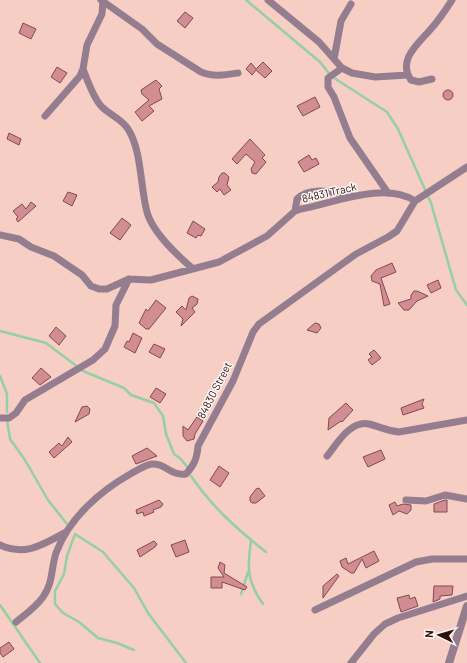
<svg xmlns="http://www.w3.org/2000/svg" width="467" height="663" font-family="Barlow,sans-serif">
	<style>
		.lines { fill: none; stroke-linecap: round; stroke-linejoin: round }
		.stream { stroke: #94cfa6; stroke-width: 2.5 }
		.building { fill: #d28d93; stroke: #83494f }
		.minor { stroke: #947d8f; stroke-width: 7 }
		.tertiary { stroke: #947d8f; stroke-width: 8 }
		.labels { text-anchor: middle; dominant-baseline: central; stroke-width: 3; stroke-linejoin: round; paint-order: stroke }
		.street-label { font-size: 11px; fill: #2b130e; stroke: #fef7f6 }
	</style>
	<rect width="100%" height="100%" fill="#f6cec4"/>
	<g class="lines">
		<path class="stream" d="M246 0 320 62 331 76 387 112 398 129 431 203 456 290 467 305
			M0 331 46 343 83 371 124 388 131 395 154 403 163 416 166 434 174 454 181 459 188 468
			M0 376 7 394V412
			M7 420 10 439 25 460 48 500 67 524
			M191 476C212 507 237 529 266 552
			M251 541C247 567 247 582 263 604
			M241 594 248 572
			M0 605 40 663
			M134 650 117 643 98 638 79 622 63 613 55 604V591L64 574 67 556 75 534 103 552 134 588 148 613 186 663"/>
	</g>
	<path class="building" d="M185 12 193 18 185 28 177 21Z
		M23 23 36 29 31 39 19 33Z
		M263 62 272 71 265 78 256 70 252 75 246 69 251 63 256 69Z
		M57 67 67 73 60 83 51 77Z
		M156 80 162 86 159 89 162 99 149 106 154 111 142 121 135 112 149 100 142 94 141 90Z
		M443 95a5 5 0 1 1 10 0a5 5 0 1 1-10 0Z
		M315 97 320 107 303 116 297 106Z
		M9 133 21 139 19 145 7 139Z
		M250 139 265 155 262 158 266 162 256 174 252 173 251 169 255 162 246 154 237 164 232 159Z
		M309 155 312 160 316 158 319 164 304 172 298 162Z
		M222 173H225L229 177 227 185 231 190 224 195 220 189 217 192 212 187 218 182 219 177Z
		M68 192 77 195 72 206 63 201Z
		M31 202 36 206 18 222 16 219 18 217 13 211 22 204 26 209Z
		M122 218 131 225 120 240 110 233Z
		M193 221 205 229 201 236 198 235 196 238 187 233Z
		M392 263 396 272 381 278 390 304 384 306 380 284 372 281 371 276 376 270Z
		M438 280 441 288 431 293 427 285Z
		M414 291H417L428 296 417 301 409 310H404L398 303 411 299V295Z
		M192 296 198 299 197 304 192 308 195 312 181 326 183 319 176 312 182 306 186 310 189 298Z
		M156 300 166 308 149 329H146L139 323 146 309 148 311Z
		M315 323 319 324 321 328 317 333 307 330Z
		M56 327 66 336 59 345 49 336Z
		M133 333 142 338 135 353 124 347 127 341 129 342Z
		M154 344 165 349 160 358 149 352Z
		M374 350 381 358 372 365 368 360 372 357 369 354Z
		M41 368 51 377 40 385 32 378Z
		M156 388 166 394 160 403 150 397Z
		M424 399 422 404 424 408 403 415 401 408Z
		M346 403 353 410 342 422 341 421 328 430 329 418Z
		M87 406 90 409 89 414 75 422 82 407Z
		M197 417 203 421 195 434 194 439 187 441 183 436V426L188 430Z
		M68 437 72 442 54 458 49 452 59 443 62 446Z
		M147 448 157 456 136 464 132 456Z
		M381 450 385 459 368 467 363 457Z
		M219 466 229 473 220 487 210 480Z
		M259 488 265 496 256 503H252L250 501V497L256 489Z
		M159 500 163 504 161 507 153 510 154 512 144 516 143 512 137 514 136 510Z
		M445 500H447V512H434V504Z
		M395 502 397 506 403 504 411 505V510L407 514 399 511 393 515 389 505Z
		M185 540 189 552 176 557 171 545Z
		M154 541 157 544 155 547 140 557 137 550Z
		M374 551 379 561 366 568 362 559 354 573H351L342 567 340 561 346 558 348 564Z
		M220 562 225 565 224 573 247 587 245 590 222 582V588H211V577H224L218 568Z
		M337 574 339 576 323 598V586Z
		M434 586H453L452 595 440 596V599L433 602Z
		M409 595 410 599 415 597 418 606 401 612 397 598Z
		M9 642 14 649 3 657 0 653V648Z"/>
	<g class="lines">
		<path class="minor" d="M101 0 142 29 157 44 201 72C213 77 225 75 238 73
			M268 0 319 42 342 68 352 73 375 77 408 75
			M334 59 341 21 351 4
			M342 68 328 78V87L334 97 350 138 388 193
			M83 69C88 81 93 98 102 107 110 115 122 119 128 129 142 151 140 186 147 212 152 231 177 255 192 268
			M432 79 419 82 411 80C397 60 418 44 430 30 438 21 445 11 452 0
			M45 116 80 76 83 69 87 45 102 14 103 0
			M295 211 297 199C312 185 335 193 353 196
			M0 235 19 239 31 247 54 256 82 275 91 286 99 289H107L129 279 151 280 219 262 267 236 295 211 301 209C334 203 385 181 415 201
			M0 418H9L16 413 25 400 93 360 105 349 115 326 116 305 129 279
			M327 456C337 444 350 420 369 424 380 427 388 431 399 432L467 420
			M406 500 426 501 445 495 467 499
			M0 545C25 557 44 544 66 532
			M315 610 416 562 432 559H467
			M16 622C26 614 36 607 43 597 53 584 51 568 56 553 69 518 100 491 132 473 138 470 145 465 152 464 166 463 170 476 186 474 194 465 197 459 198 446L233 381 253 332 259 324 356 254 388 237 397 231 415 201 467 167
			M351 663 374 634 385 624 398 618 467 596"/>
		<path class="tertiary" d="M449 663 467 606"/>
	</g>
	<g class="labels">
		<g class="street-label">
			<text transform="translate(329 192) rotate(-13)">84831 Track</text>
			<text transform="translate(214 390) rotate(-63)">84830 Street</text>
		</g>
	</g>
	<g transform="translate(439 635) rotate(275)" stroke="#fef7f6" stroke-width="3" paint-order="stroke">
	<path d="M0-3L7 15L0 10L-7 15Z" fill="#2b130e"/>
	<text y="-6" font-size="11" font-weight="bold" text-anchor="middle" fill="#2b130e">N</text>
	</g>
</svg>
